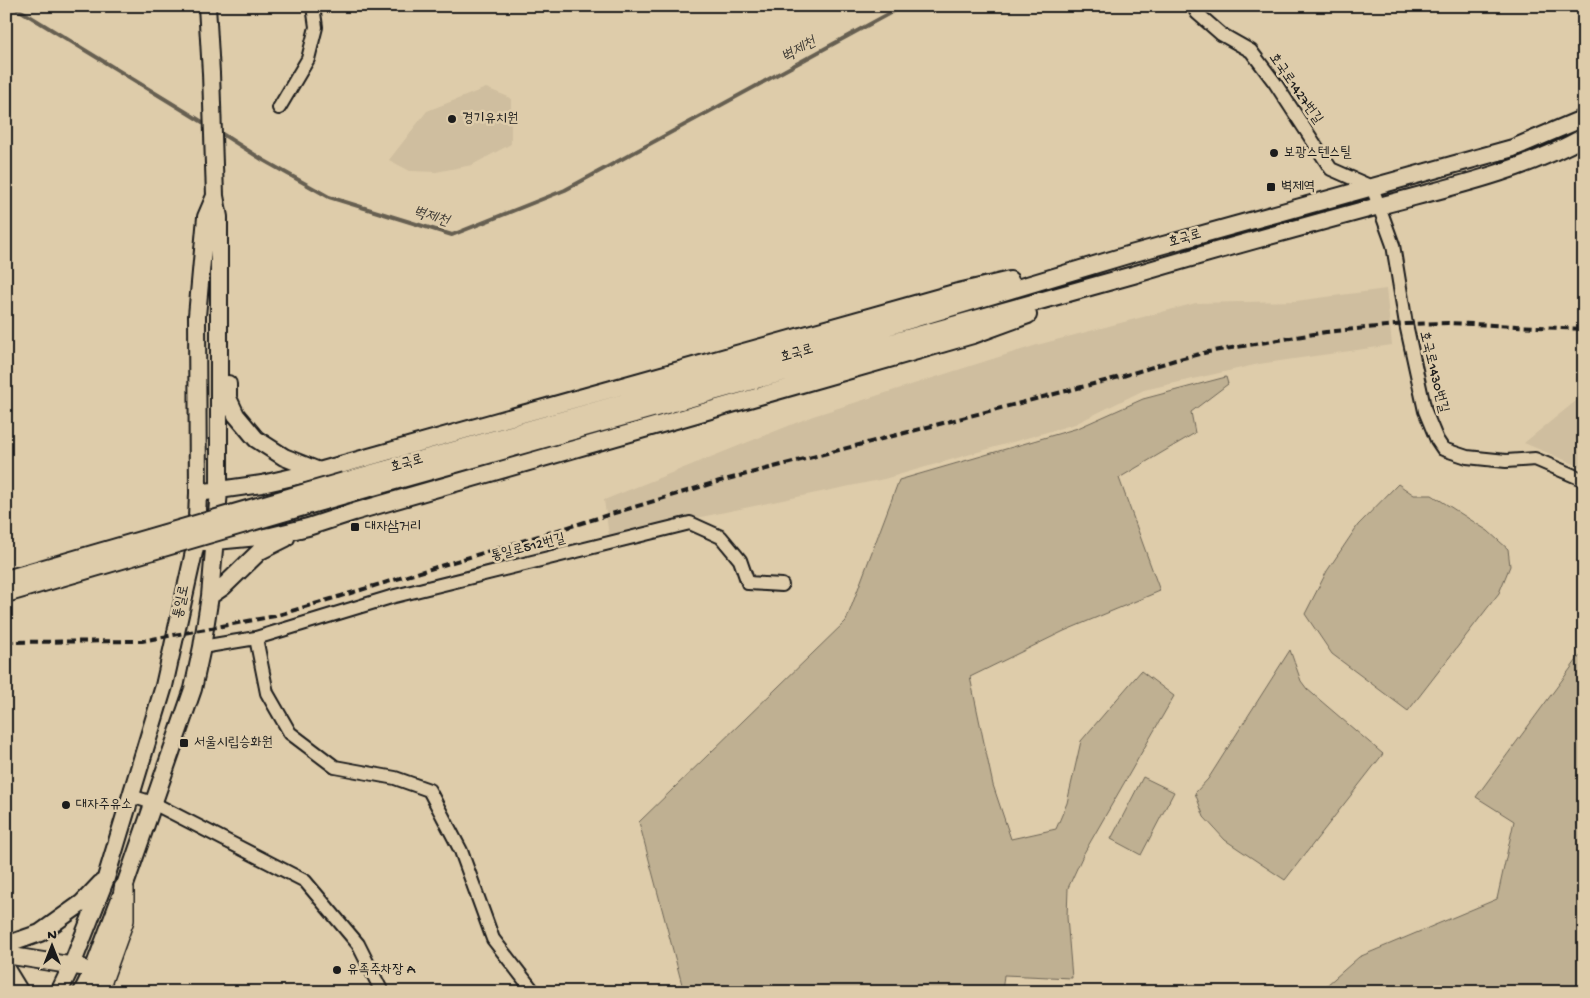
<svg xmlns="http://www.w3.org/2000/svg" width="1590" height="998" font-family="'Gochi Hand','Poor Story',sans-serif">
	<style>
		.built { fill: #cfbe9f }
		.green { fill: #bfb092; stroke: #6e6657 }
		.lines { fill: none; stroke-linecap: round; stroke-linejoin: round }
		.stream { stroke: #665f51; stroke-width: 4 }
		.minor-casing { stroke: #1c1c1c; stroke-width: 16 }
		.major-casing { stroke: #1c1c1c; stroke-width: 20 }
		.highway-casing { stroke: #1c1c1c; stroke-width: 22 }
		.minor { stroke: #deccaa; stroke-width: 12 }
		.major { stroke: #deccaa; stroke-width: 16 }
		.highway { stroke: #deccaa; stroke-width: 19 }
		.rail { stroke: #1c1c1c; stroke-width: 4; stroke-dasharray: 8 4; stroke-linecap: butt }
		.major-bridge-casing { stroke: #1c1c1c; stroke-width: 20; stroke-linecap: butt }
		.major-bridge { stroke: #deccaa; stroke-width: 16 }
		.poi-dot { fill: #1c1c1c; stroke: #deccaa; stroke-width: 2 }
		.labels { text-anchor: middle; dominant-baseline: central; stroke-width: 5; stroke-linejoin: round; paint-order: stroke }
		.street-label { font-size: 14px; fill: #1c1c1c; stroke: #deccaa }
		.poi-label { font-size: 14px; fill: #1c1c1c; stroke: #deccaa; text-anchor: start }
		.water-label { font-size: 15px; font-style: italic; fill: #413d37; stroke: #deccaa }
	</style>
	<rect width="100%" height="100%" fill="#deccaa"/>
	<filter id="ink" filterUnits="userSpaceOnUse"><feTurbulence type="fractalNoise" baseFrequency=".02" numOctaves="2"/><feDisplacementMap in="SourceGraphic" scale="10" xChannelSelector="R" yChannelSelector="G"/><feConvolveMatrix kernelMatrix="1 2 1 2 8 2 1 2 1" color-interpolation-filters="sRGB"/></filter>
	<g filter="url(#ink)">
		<path class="built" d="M486 88 511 98V144L472 165 436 172 410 171 389 160 427 111Z
			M1386 289 1392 345 1259 364 1144 390 1075 424 884 479 609 536 604 500 813 416 1037 345 1196 303 1296 301Z
			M1582 396 1584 398V468L1524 443Z"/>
		<path class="green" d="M1226 377 1228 384 1191 412 1195 433 1119 478 1160 591 1064 631 970 677 993 785 1011 839 1056 829 1067 803 1081 741 1141 671 1174 696 1084 853 1068 888 1067 917 1072 978 1004 975 1002 992H684L639 822 846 621 899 480 1078 428 1143 399Z
			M1398 484 1414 495H1432L1488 531 1508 549 1510 566 1499 593 1408 711 1332 654 1305 614 1327 571 1358 525Z
			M1290 650 1301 681 1307 689 1383 754 1285 880 1225 840 1204 817 1195 793 1208 779Z
			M1584 655V992H1319L1359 957 1497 899 1514 821 1476 797 1579 657Z
			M1143 777 1174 792 1141 855 1111 839Z"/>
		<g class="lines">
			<path class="stream" d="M13 6 209 126
				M219 132 263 160 329 197 452 235 565 190 903 6"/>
			<g class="minor-casing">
				<path id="minor" d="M1193 6 1197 13 1221 34 1251 51 1275 83 1331 169 1372 187 1393 245 1406 324 1425 411 1437 440 1443 449 1467 457 1506 461 1535 459 1584 480
					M279 108 308 59 316 27 313 6
					M256 638 267 693 290 733 335 767 395 778 429 790 461 851 493 939 534 992
					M202 647 256 638 391 597 690 523 721 537 740 560 748 583 782 585
					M131 796 153 803 305 881 358 944 382 992"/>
			</g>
			<g class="major-casing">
				<path id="major" d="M228 384V398L236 415 256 439 284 457 319 471
					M344 481 813 349 1131 254 1513 148 1584 118
					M198 493 262 484 319 471 958 292 1010 280
					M348 494 1133 275C1213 251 1294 229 1375 207 1446 188 1519 173 1584 137
					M205 542 271 536 308 527 354 512 973 335 1028 315
					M210 596 223 587 260 551 286 538
					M6 945 40 933 82 903 101 883
					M6 955 81 967
					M6 969 20 992
					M59 992 72 965 106 878 164 686 196 543 198 493 197 316 206 217 215 196
					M82 992 93 970 124 888 193 689 202 647 210 596 219 491V217L215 196 211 73 207 6"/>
			</g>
			<g class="highway-casing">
				<path id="highway" d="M98 992 124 920V888"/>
			</g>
			<use href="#minor" class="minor"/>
			<use href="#major" class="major"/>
			<use href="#highway" class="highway"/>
			<path class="rail" d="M6 642 142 641 275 616 720 481 1120 377 1175 360 1208 352 1326 332 1406 324 1448 323 1584 329"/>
			<g class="major-bridge-casing">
				<path id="major-bridge" d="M6 579 344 481
					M6 594 348 494"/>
			</g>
			<use href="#major-bridge" class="major-bridge"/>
		</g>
	</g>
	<g class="poi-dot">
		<circle cx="452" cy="119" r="5"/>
		<circle cx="1274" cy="153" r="5"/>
		<rect x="1266" y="182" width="10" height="10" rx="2.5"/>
		<rect x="350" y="522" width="10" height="10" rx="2.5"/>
		<rect x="179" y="738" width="10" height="10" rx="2.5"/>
		<circle cx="66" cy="805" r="5"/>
		<circle cx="337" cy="970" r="5"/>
	</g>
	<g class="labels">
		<g class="street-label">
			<text transform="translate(1295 89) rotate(55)">호국로1427번길</text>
			<text transform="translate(1185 239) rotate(-16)">호국로</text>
			<text transform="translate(797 354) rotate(-16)">호국로</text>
			<text transform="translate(1433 372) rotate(76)">호국로1430번길</text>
			<text transform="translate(407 464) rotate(-16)">호국로</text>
			<text transform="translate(528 548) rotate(-14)">통일로512번길</text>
			<text transform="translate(182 602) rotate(-78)">통일로</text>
		</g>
		<g class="poi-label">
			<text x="462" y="119">경기유치원</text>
			<text x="1284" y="153">보광스텐스틸</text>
			<text x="1281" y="187">벽제역</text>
			<text x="365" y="527">대자삼거리</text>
			<text x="194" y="743">서울시립승화원</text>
			<text x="76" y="805">대자주유소</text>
			<text x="347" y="970">유족주차장 A</text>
		</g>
		<g class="water-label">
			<text transform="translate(799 50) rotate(-29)">벽제천</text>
			<text transform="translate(431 217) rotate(17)">벽제천</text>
		</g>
	</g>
	<rect width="1590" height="998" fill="none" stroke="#deccaa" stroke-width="25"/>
	<rect x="12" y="12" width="1565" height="973" fill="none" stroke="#1c1c1c" stroke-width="2" filter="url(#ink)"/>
	<g transform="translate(52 946)" stroke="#deccaa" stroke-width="4" paint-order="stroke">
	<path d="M0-4L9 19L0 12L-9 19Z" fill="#1c1c1c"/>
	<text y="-8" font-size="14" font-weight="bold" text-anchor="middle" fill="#1c1c1c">N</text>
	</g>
</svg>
